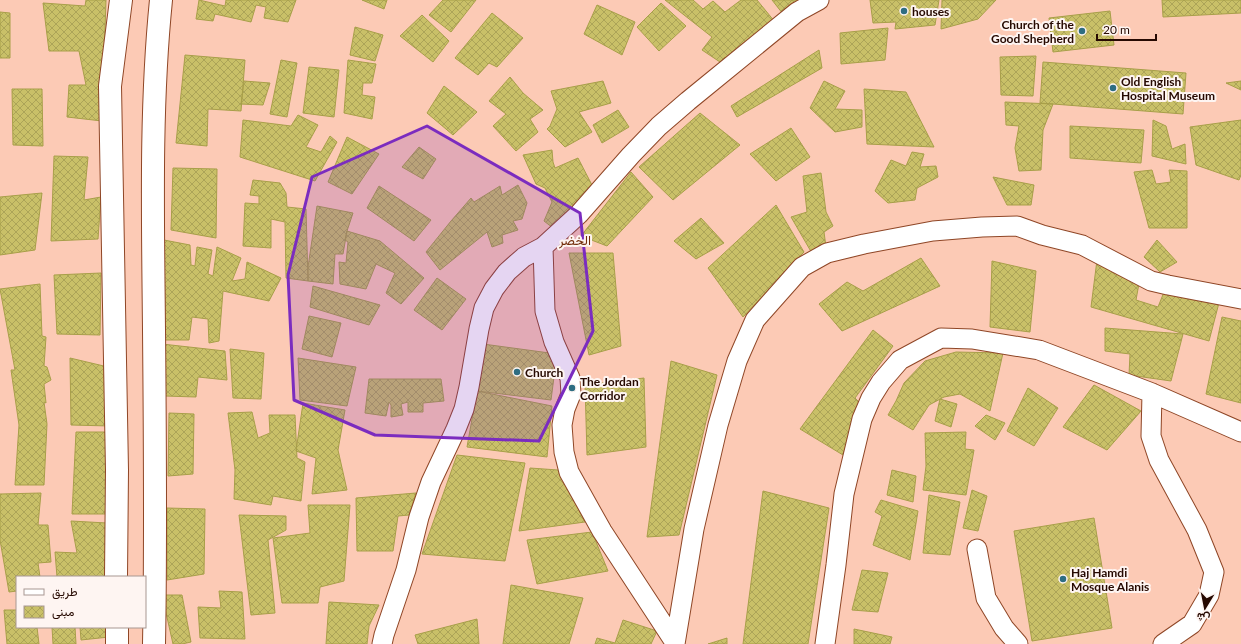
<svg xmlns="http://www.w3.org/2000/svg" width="1241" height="644" font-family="Lato,Vazirmatn,sans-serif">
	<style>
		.building { fill: url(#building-cross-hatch); stroke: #a89f49 }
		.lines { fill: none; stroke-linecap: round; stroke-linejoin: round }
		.street-casing { stroke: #8f4626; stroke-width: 21 }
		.secondary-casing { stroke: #8f4626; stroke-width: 24 }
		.street { stroke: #fff; stroke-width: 19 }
		.secondary { stroke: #fff; stroke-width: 22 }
		.marked { fill: #7b2cbf; fill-opacity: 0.2; stroke: #7b2cbf; stroke-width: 3; stroke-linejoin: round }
		.poi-dot { fill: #2e6d82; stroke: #fef5f2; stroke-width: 1.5 }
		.labels { text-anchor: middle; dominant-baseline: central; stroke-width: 4; stroke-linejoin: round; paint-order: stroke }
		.poi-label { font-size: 12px; font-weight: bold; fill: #260901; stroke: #fef5f2; text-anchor: start }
		.neighbourhood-label { font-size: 13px; fill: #722d09; stroke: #fef5f2 }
	</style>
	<defs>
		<pattern id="building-cross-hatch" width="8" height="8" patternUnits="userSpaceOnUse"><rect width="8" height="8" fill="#c9c068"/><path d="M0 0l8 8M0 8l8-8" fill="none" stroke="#aca458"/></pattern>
	</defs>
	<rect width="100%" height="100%" fill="#fccab5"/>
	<path class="building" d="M86 0H106L102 121 67 117 69 85H86L79 51H49L43 3 85 6Z
		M199 0 225 6 226 0H296L288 22 264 18 266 7 256 5 251 22 215 14 213 21 196 19Z
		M362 0H387L384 9Z
		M443 0H476L451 32 429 15Z
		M665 0H693L703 9 713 1 725 12 741 0H757L775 22 731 63 725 57 720 62 702 50 712 37Z
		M772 0H806L783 14Z
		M870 0H939L935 25 895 29 896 22 873 23Z
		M942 0H996L978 19 941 29Z
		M1162 0H1241V13L1163 17Z
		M661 3 686 26 659 51 637 27Z
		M597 5 635 22 622 55 584 34Z
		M1110 11 1114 45 1053 52 1049 18Z
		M0 12 10 13V58H0Z
		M492 13 523 38 497 67 489 63 478 75 455 58Z
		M422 15 449 41 433 62 400 36Z
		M355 27 383 35 375 61 350 55Z
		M888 28 885 60 841 64 840 33Z
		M819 50 822 68 737 117 731 106Z
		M185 55 245 60 241 111 208 109 207 146 176 143Z
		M1036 56 1033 96 1001 95 1000 57Z
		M281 60 297 63 287 117 270 114Z
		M348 60 376 64 372 83H363L362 95 375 97 372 119 344 113Z
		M1043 62 1186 73 1183 114 1040 103Z
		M309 67 339 70 334 117 303 113Z
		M510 77 523 93 543 110 530 119 538 132 516 151 493 126 506 114 489 101Z
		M244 81 270 83 263 105 241 104Z
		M603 81 611 103 579 112 592 132 565 147 547 129 550 126 557 109 551 91Z
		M824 81 845 91 835 109 862 110V127L835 132 810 108Z
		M1241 81V90L1226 83Z
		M444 86 477 112 453 135 427 113Z
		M12 89H42L43 146 13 145Z
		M864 89 906 92 934 147 867 144Z
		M1005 102 1053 104 1043 130 1041 170 1019 171 1015 148 1019 126 1006 125Z
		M618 110 629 127 602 143 593 125Z
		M700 113 740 145 673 200 639 167Z
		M298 115 318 125 306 147 321 152 330 136 337 142 315 181 240 157 243 120 291 126Z
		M1153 120 1166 126 1172 149 1185 144 1186 164 1152 156Z
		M1241 120V175L1239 180 1196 165 1190 127Z
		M1070 126 1144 130 1141 163 1070 158Z
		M791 128 810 157 776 181 750 154Z
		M347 137 379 154 352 194 328 182Z
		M419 147 436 159 423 179 402 167Z
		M552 150 553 162 555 168 578 158 593 187 553 228 544 221 552 202 545 188 536 184 523 155Z
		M912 152 924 154 920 167 936 166 938 177 917 188 915 200 888 203 875 191 891 160 906 166Z
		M54 156 88 157 84 200 101 197 98 239 51 241Z
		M173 168 217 169 216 238 171 230Z
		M1152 170 1156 184 1171 182 1169 170 1187 171V228H1149L1134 172Z
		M631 172 653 197 607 246 581 236Z
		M821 173 826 212 833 226 824 232 826 247 813 255 791 217 807 212 803 176Z
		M993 177 1034 185 1031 205H1007Z
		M253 180 280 183 286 193 287 207 306 209 308 281 286 278 285 222 271 219V248L243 246 245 203 259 204V196L250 195Z
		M518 185 527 203 522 219 513 221 518 230 502 235 503 243 492 247 487 232 440 270 426 252 451 221 471 198 474 202 500 186 502 195Z
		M379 186 431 220 414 241 367 208Z
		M42 193 35 250 0 255V197Z
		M776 205 804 252 743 317 708 268Z
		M317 206 353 213 347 231 343 254H335L333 284 308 281V267Z
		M701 218 724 243 696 259 674 241Z
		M347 231 380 241 424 278 401 304 386 293 395 273 376 264 366 289 340 284 339 262 346 263 348 242 345 240Z
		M164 240 190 245 191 265 195 266 197 247 212 250 208 274 213 276 217 247 241 258 232 281 245 279 247 262 281 278 269 301 223 291 219 341 209 343 208 319 192 317 189 340H165Z
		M1157 240 1177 262 1160 272 1144 257Z
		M569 253H613L621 346 589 355Z
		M921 258 940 286 842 331 819 304 847 282 863 291Z
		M1097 260 1140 278 1136 300 1158 307 1166 287 1220 299 1209 341 1091 307Z
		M992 261 1036 271 1030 332 990 327Z
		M101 273 100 335 57 334 54 275Z
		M437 278 466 299 442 330 414 310Z
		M40 284 42 336 46 337 44 366 47 367 51 380 44 384 46 403 44 402 47 424 44 485H15L19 425 11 370H15L0 289Z
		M313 286 380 305 369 325 310 307Z
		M309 316 341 323 332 357 302 349Z
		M1222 317 1241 321V403L1206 394Z
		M1105 328 1183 334 1171 381 1129 375 1130 354 1105 351Z
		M873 330 893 346 855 398 859 402 843 455 800 429Z
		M162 344 225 351 227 380 198 377 196 397 165 396Z
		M483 344 557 354 551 400 477 391Z
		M230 349 264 353 261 399 233 398Z
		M956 352 1003 353 990 411 960 394 944 397 929 405 913 430 888 415 896 401 904 383 925 361Z
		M70 358 108 367 110 426 71 425Z
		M298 358 356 367 347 406 300 400Z
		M671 361 717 375 679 535 647 537Z
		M644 378 646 447 587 455 585 385Z
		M369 379H441L444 401 423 403V412H408V402L401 404 403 415 391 417V405L389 402 386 416 365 413Z
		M1094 385 1141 411 1107 450 1063 427Z
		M1028 388 1058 408 1034 446 1007 431Z
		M477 391 552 406 547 457 467 447Z
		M940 399 957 404 951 427 935 421Z
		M303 403 345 410 338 450 347 490 312 494 316 458 296 451Z
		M252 412 258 438 270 433 269 415H295L297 458 305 462 301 501 273 496 271 505 234 499 235 470 228 413Z
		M169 413 194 414 193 474 168 476Z
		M986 415 1005 423 995 440 975 426Z
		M76 432H106L108 458 105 485 110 486V500H106L105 514H72Z
		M966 432 965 449 974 450 966 495 923 490 926 466 925 433Z
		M457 455 525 463 505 561 422 554Z
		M530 468 558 470 585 522 519 531Z
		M892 470 916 476 913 502 887 495Z
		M972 490 987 496 978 531 963 528Z
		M763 491 829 508 808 644H743Z
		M41 493 38 525H48L51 562 38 563 40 577H17V591L9 592 0 540V494Z
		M416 493 409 515 398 516 393 551H357L356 498Z
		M929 495 960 502 950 555 923 553Z
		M881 500 918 511 910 560 873 545 882 516 875 512Z
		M308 505H350L344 581 320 587 318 603H282L273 538 310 533Z
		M167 508 205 509 204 574 167 580Z
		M239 515 286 516V530L268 540 275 613 251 615Z
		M1094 518 1112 628 1032 641 1014 531Z
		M71 521 107 523 108 577H57L55 552 77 553Z
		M592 532 608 571 537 584 527 540Z
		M862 570 888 573 878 612 852 610Z
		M511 585 583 598 569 644H503Z
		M219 591 242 592 245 639 200 638 198 607 221 608Z
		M162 595H182L191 642 182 644H173Z
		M329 602 379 605 369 626 367 644H326Z
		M4 610H17V627H37L39 644H7Z
		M477 619 479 644H418L415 635Z
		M623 620 657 631 651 644H595L597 638 615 643Z
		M52 627H75L76 644H53Z
		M80 627H109V637L81 640Z
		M854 629 892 637 890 644H854Z
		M727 638V644H708Z"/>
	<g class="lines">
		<g class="street-casing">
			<path id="street" d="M543 247 545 311 554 342 570 378 571 394 565 409 562 425 564 452 569 472 602 531 674 641
				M1152 393 1151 436 1159 460 1197 530 1214 572 1209 595 1192 624 1163 644
				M977 549 986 598 1004 628 1018 644
				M382 644 384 635 406 570 419 517 431 482 456 429 464 409 469 387 479 329 484 308 494 289 507 272 524 257 543 247 579 214 631 155 659 126 688 101 797 12 819 0
				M675 644 694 529 718 425 737 361 755 320 802 267 827 253 864 244 933 231 982 227 1017 226 1042 235 1082 245 1151 281 1168 285 1241 299
				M825 644 836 565 844 494 862 419 871 398 881 382 900 360 941 338 972 339 1039 350 1152 393 1241 432"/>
		</g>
		<g class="secondary-casing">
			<path id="secondary" d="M116 577 117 470 110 86 121 0
				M117 627V644
				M154 644C156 539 155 435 154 330 153 220 150 109 161 0"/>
		</g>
		<use href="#street" class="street"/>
		<use href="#secondary" class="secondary"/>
	</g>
	<path class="marked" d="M427 126 580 213 593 331 539 441 375 435 294 400 288 275 312 177Z"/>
	<g class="poi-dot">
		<circle cx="904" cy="11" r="4"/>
		<circle cx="1082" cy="31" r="4"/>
		<circle cx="1113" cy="88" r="4"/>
		<circle cx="517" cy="372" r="4"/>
		<circle cx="572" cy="388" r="4"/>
		<circle cx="1063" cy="579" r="4"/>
	</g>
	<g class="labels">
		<g class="poi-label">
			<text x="912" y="11">houses</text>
			<text x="1074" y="24" text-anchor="end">Church of the<tspan x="1074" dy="14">Good Shepherd</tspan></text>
			<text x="1121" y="81">Old English<tspan x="1121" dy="14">Hospital Museum</tspan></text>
			<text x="525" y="372">Church</text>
			<text x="580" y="381">The Jordan<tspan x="580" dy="14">Corridor</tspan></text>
			<text x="1071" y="572">Haj Hamdi<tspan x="1071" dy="14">Mosque Alanis</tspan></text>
		</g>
		<g class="neighbourhood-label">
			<text x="575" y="240">الخضر</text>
		</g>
	</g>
	<rect x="16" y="576" width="130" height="52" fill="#fef5f2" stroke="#a89792"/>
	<rect x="24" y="589" width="20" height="6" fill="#ffffff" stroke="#a89792"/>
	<text x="52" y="596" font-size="12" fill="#260901">طريق</text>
	<rect x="24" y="606" width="20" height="12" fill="url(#building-cross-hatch)" stroke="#a89792"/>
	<text x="52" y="616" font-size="12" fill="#260901">مبنى</text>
	<g transform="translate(1205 608) rotate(190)" stroke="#fef5f2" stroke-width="3" paint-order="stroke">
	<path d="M0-3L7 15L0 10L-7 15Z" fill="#260901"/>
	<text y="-6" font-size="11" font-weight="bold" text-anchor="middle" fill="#260901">ش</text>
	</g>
	<path d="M1097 34v6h59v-6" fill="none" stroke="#260901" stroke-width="2"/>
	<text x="1103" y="34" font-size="12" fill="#260901" stroke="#fef5f2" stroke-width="3" paint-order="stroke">20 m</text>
</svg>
